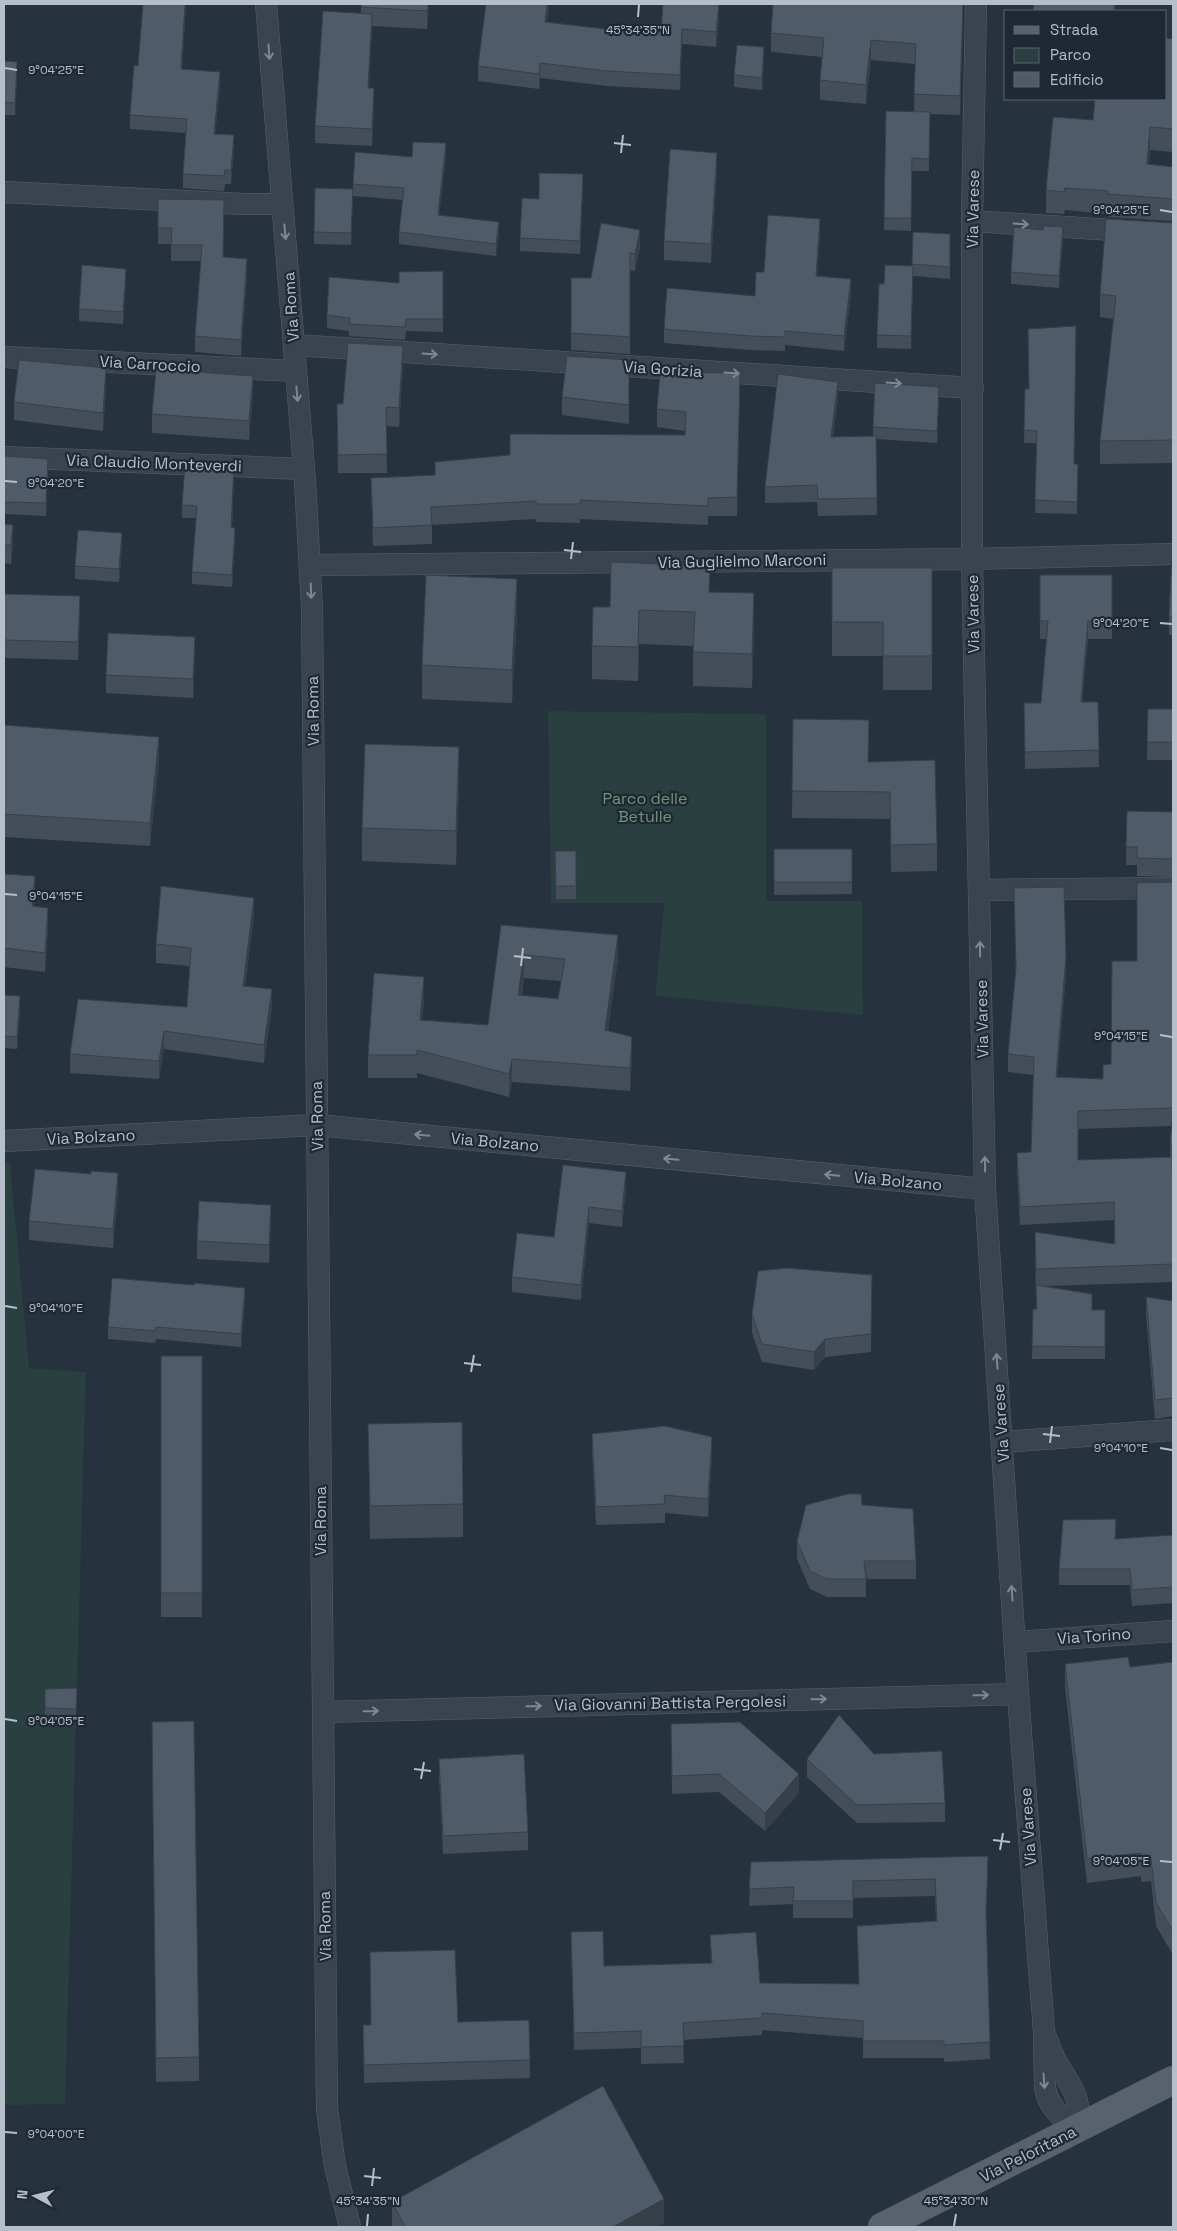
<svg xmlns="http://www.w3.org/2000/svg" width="1177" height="2231" font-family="'Space Grotesk',sans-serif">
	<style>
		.green { fill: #293f40 }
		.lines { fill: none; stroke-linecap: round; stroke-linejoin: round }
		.street-casing { stroke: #58616c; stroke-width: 22 }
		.primary-casing { stroke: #464f5a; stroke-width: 29 }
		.street { stroke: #3a434e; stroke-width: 21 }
		.primary { stroke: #58626e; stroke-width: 28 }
		.wall { fill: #444e59; fill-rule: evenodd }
		.shaded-wall { fill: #374049 }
		.building { fill: #4f5b68; stroke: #374049; fill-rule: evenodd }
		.oneway { stroke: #7e8792 }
		.ticks { fill: none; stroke: #b6bec9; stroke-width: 2 }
		.labels { text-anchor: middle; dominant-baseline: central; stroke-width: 4.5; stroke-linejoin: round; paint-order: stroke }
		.street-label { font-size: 16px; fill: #b6bec9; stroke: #1f2833 }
		.park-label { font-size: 16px; fill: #6e9875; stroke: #1f2833 }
		.ticks-label { font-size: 12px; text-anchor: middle; fill: #b6bec9; stroke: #1f2833; stroke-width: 4.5; stroke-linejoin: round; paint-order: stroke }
	</style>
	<rect width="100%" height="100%" fill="#26323e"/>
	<path class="green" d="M548 711 766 714V901H862L863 1015 655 996 664 903H551Z
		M4 1162H10L29 1368 86 1372 65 2104 4 2105Z"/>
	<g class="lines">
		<g class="street-casing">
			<path id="street" d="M266 4 305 481 312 608 327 2109 335 2166 350 2227
				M976 4 972 221V559L985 1189 1018 1694 1044 2032 1045 2087C1047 2106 1062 2118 1077 2129 1083 2097 1071 2087 1056 2061 1051 2052 1048 2042 1044 2032
				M4 192 244 204H282
				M972 221 1173 234
				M294 345 973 388
				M4 357 296 371
				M4 457 303 469
				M310 565 972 559 1173 554
				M979 890 1173 888
				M4 1141 317 1125 985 1189
				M1002 1442 1173 1430
				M1015 1642 1173 1631
				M323 1712 1018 1694"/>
		</g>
		<g class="primary-casing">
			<path id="primary" d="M882 2227 1173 2080"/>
		</g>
		<use href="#street" class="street"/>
		<use href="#primary" class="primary"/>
	</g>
	<path class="wall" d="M143 4H186L182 69 220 86 215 134 234 149 231 184H225L224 191 183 188V174L186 133 130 129V115L138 66Z
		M361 4H429L427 29 372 26 369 88 374 104 372 146 315 143V126L361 13Z
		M486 4H549L547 22 605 29 661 32 719 21 716 47 682 44 680 90 607 86 540 78 539 89 478 81V66Z
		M963 4 960 115 930 114 929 171H912L911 231 884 230 886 111 914 112 915 64 871 60 866 104 820 100V80L822 57 771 52V33Z
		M1173 39V152L1150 150 1149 164 1173 167V221L1108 217V214L1065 210 1064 214 1046 213V190L1093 120Z
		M764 60 762 90 734 87V75Z
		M4 61 17 74 15 115H4Z
		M446 155 439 215 499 234 496 256 399 244V232L403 200 353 196 351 245 314 244V232L353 189V184L412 157Z
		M717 171 711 263 664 260V241Z
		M583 187 580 254 520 251V238L539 199Z
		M158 199 224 257 247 274 241 356 195 352V336L201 261H171V244H158Z
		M1173 223V463L1100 464V441L1114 319 1100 317V294Z
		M913 232 950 234V279L913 276 911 349 877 348V335L884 284 912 266Z
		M820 233 817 276 851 294 844 351 785 345V351L750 350 664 343V329L755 296 764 272Z
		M1063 239 1059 288 1011 284V272Z
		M640 247 635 271 630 270V354L571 350V278H591Z
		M443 271V332L406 331 405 340 349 336V331L327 328V315L399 283Z
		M126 281 123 324 79 321V309Z
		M629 360V424L562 415V397Z
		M403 364 399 427 386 426 387 473H338L337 404H343Z
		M106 386 103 431 14 420V402Z
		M1025 389 1074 464 1078 477 1077 514 1035 513 1037 443H1024Z
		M740 392 737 516H708V525L580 519V523L536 522V519L432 525V544L373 546 371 478 435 475V462L510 455 685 435V431L657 427V409Z
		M253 394 249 440 152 433V414Z
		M838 398 833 437 873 436V427L939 400 937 443 876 439 877 515 818 516 817 502 765 503V487Z
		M4 456 48 471 46 516 4 514Z
		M234 479 232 527 235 540 232 587 192 584V572L196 518H182V505Z
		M4 524 13 543 11 564 4 563Z
		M122 545 119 582 75 579V566Z
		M1173 554V635H1169V617Z
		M832 568H932V690H883V656H832Z
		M1040 575H1112V639H1088L1082 702H1098L1099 767 1025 769 1024 703H1041L1047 639H1040Z
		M710 592 754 627 752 688 693 686V646L639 644 638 681 592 679V646L610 607Z
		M4 594 80 614 78 660 4 658Z
		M517 613 512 703 422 699V665Z
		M195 656 193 698 106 693V675Z
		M1148 709H1173V760H1147Z
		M793 719 869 762 937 844V871L891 872 890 819 792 818Z
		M4 725 159 760 150 846 4 837Z
		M459 781 456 865 362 861V828Z
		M1173 812V877L1137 876V865H1126V847Z
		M774 849H852V894L774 895Z
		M555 851H576V899H556Z
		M4 874 35 895 34 907 48 927 45 972 4 967Z
		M1173 882V1164H1172L1173 1199V1282L1046 1286 1092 1310H1105V1359H1032L1033 1309H1036L1035 1232 1114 1244V1220L1020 1225 1017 1171V1153L1031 1152 1033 1075 1008 1072V1054L1016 973 1014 888 1066 975 1057 1077 1103 1079 1111 1064 1137 961ZM1171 1126 1170 1158 1078 1160V1129Z
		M254 916 245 986 272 1007 264 1063 164 1049 159 1079 70 1073V1054L187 1007 190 966 156 963V944Z
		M501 925 618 958 608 1031 632 1060 630 1091 512 1082 509 1097 417 1073V1078H368V1055L424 1000 422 1020 488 1025ZM524 978 561 981 558 999 522 995Z
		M4 995 20 1009 17 1049 4 1048Z
		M563 1165 626 1188 622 1227 589 1223 581 1300 512 1292V1277L554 1237Z
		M118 1192 113 1248 29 1240V1221Z
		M271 1223 269 1263 197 1259V1241Z
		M872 1275 871 1352 825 1357 814 1370 762 1362 752 1333V1314Z
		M1146 1297 1173 1301V1416L1155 1419 1146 1315Z
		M245 1300 241 1347 156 1339 155 1343 108 1339V1327Z
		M161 1356H202V1617H161Z
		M368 1424 463 1504V1537L370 1539Z
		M592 1434 712 1456 708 1517 665 1513V1523L596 1525 592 1452Z
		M862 1505 916 1561V1579H866V1597H827L810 1589 797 1559V1541Z
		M1173 1535V1603L1132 1606 1130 1585H1059V1569L1116 1539Z
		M1173 1662V1955L1156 1926 1151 1881 1141 1882V1876L1087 1883 1065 1687V1664L1130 1667Z
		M77 1688 76 1715H45V1689Z
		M671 1724 799 1793 765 1831 719 1792 672 1794Z
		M152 1746 199 2057V2081L156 2082Z
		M439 1759 528 1832V1850L443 1854 439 1777Z
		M807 1759 945 1803V1822L857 1823 807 1777Z
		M751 1862 988 1873 986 1919 990 2059 944 2062V2058H863V2038L762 2030V2035L683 2040 684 2063 641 2064V2048L574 2050 571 1932 604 1966 711 1963 710 1935 760 1983 859 1984 857 1926 936 1922 935 1896 853 1898V1918H793V1904L749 1906Z
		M370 1971 458 2022 530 2060V2078L364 2083 363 2025H371Z
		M392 2202 664 2223 656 2227H392Z"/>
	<path class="shaded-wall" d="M185 4H186L181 83V69Z
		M428 4H429L427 29V11Z
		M547 4H549L545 37V22Z
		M963 4 960 115V96Z
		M1114 4H1116L1115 11H1114Z
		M719 5V21L716 47V32Z
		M372 14V30L368 104V88Z
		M682 29V44L680 90V75Z
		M871 40V60L866 104V85Z
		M764 47V60L762 90V78Z
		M17 62V74L15 115V103Z
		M540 63V78L539 89V74Z
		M220 72V86L214 148V134Z
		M374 88V104L372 146V129Z
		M1150 127V150L1147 187V164Z
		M234 135V149L231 184V170Z
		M446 143V155L438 227V215Z
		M717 153V171L711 263V244Z
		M583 174V187L580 254V241Z
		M820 219V233L816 290V276Z
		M499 222V234L496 256V244Z
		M1063 227V239L1059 288V276Z
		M640 230V247L635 271V254Z
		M247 259V274L241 356V340Z
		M126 269V281L123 324V312Z
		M851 279V294L844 351V336Z
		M403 346V364L399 427V408Z
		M106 368V386L103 431V413Z
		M740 373V392L737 516V497Z
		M253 376V394L249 440V421Z
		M838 382V398L831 454V437Z
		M939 387V400L937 443V431Z
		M48 459V471L46 516V503Z
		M234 466V479L231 540V527Z
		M13 525V543L11 564V545Z
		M235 528V540L232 587V575Z
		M122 533V545L119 582V569Z
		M517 579V613L512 703V670Z
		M754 593V627L752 688V654Z
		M80 596V614L78 660V642Z
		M639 610V644L638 681V647Z
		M1088 621V639L1081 720V702Z
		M195 637V656L193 698V679Z
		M159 737V760L150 846V823Z
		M459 747V781L456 865V831Z
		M35 876V895L32 925V906Z
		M254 898V916L243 1004V986Z
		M48 908V927L45 972V953Z
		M618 935V958L605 1053V1030Z
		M524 955V978L518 1018V995Z
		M1066 957V975L1056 1095V1077Z
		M424 977V1000L420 1043V1020Z
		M272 989V1007L264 1063V1045Z
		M20 996V1009L17 1049V1037Z
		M164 1031V1049L159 1079V1061Z
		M632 1037V1060L630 1091V1068Z
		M512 1059V1082L509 1097V1074Z
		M626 1172V1188L622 1227V1211Z
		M118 1173V1192L113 1248V1229Z
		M271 1205V1223L269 1263V1245Z
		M589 1207V1223L581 1300V1285Z
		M245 1288V1300L241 1347V1334Z
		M825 1339V1357L814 1370V1352Z
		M712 1437V1456L708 1517V1499Z
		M799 1774V1793L765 1831V1813Z
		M664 2199V2223L656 2227H613Z"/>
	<path class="building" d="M143 4H185L181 69 220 72 214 134 234 135 231 170H225L224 176 183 174 187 119 130 115 134 65 138 66Z
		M361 4H428L427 11 361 7Z
		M486 4H547L545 22 605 29 661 32 663 4H703L719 5 716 32 682 29 680 75 607 71 540 63 539 74 478 66Z
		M773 4H963L960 96 914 94 916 44 871 40 866 85 820 80 824 38 771 33Z
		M1034 4H1114V11H1033Z
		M323 11 372 14 368 88H374L372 129 315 126Z
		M1166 38 1173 39V129L1150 127 1147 164 1173 167V199L1108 194V191L1065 188 1064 192 1046 190 1053 117 1093 120 1095 99H1166Z
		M737 45 764 47 762 78 734 75Z
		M4 61 17 62 15 103 4 102Z
		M886 111 930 112 929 159 912 158 911 218H884Z
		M413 142 446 143 438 215 499 222 496 244 399 232 404 188 353 184 355 152 412 157Z
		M670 149 717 153 711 244 664 241Z
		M539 173 583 174 580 241 520 238 522 198 539 199Z
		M315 188 353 189 351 233 314 232Z
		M158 199 224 200 223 257 247 259 241 340 195 336 202 245H171L172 228H158Z
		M768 215 820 219 816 276 851 279 844 336 785 331V337L750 336 664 329 667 288 755 296 756 272H764Z
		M1106 219 1173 223V440L1100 441 1116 296 1100 294Z
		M601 223 640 230 635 254 630 253V337L571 333V278H591Z
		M1044 226 1063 227 1059 276 1011 272 1014 227 1043 230Z
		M913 232 950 234V267L912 264Z
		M82 265 126 269 123 312 79 309Z
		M885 265 913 266 911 336 877 335 879 284H884Z
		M443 271V319H406L405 327 349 324 350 318 327 315 329 277 399 283V272Z
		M1076 326 1074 464H1078L1077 502 1035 500 1037 431 1024 430 1025 389H1029L1028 329Z
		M348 343 403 346 399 408 386 407 387 454 338 455 337 404H343Z
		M567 356 629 360V405L562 397Z
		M19 360 106 368 103 413 14 402Z
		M156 369 253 376 249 421 152 414Z
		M660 372 740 373 737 497 708 498V506L580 500V504H536V501L431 507 432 525 373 528 371 478 435 475V462L510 455V434L685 435 686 412 657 409Z
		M778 374 838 382 831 437 876 436 877 498 818 499 817 485 765 487Z
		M875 383 939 387 937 431 873 427Z
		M4 456 48 459 46 503 4 502Z
		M185 464 234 466 231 527 235 528 232 575 192 572 197 506 182 505Z
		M4 524 13 525 11 545H4Z
		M78 530 122 533 119 569 75 566Z
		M1172 554H1173V617H1169Z
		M611 562 710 566 709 592 754 593 752 654 693 652 695 612 639 610 638 647 592 646 593 607H610Z
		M832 568H932V656H883V622H832Z
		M426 575 517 579 512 670 422 665Z
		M1040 575H1112V622L1088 621 1081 702H1098L1099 750 1025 752 1024 703H1041L1048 621H1040Z
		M4 594 80 596 78 642 4 640Z
		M108 633 195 637 193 679 106 675Z
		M1148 709H1173V742H1147Z
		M793 719 869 720 868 762 935 760 937 844 891 845 890 792 792 791Z
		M4 725 159 737 150 823 4 814Z
		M365 744 459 747 456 831 362 828Z
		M1127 811 1173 812V859L1137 858V847H1126Z
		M774 849H852V882H774Z
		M555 851H576V886H556Z
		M4 874 35 876 32 906 48 908 45 953 4 948Z
		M1173 882V1146H1170L1173 1108 1078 1111V1160L1172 1157 1173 1199V1264L1036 1269 1035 1232 1115 1244 1114 1202 1020 1207 1017 1153 1031 1152 1034 1057 1008 1054 1016 968 1014 888 1064 887 1066 957 1056 1077 1103 1079V1065L1111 1064 1112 961H1137V883Z
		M161 886 254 898 243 986 272 989 264 1045 164 1031 159 1061 70 1054 78 999 187 1007 191 948 156 944Z
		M501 925 618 935 605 1030 632 1037 630 1068 512 1059 509 1074 417 1050V1055H368L374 973 424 977 420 1020 488 1025ZM524 955 565 959 558 999 518 995Z
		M4 995 20 996 17 1037 4 1036Z
		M563 1165 626 1172 622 1211 589 1207 581 1285 512 1277 517 1233 554 1237Z
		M35 1169 91 1174V1171L118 1173 113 1229 29 1221Z
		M199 1201 271 1205 269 1245 197 1241Z
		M787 1268 872 1275 871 1334 825 1339 814 1352 762 1344 752 1314 758 1271Z
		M112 1278 194 1285V1283L245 1288 241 1334 156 1327 155 1331 108 1327Z
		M1036 1285 1092 1294V1310H1105V1347L1032 1346 1033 1309H1037Z
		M1146 1297 1173 1301V1398L1155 1400Z
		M161 1356H202V1593H161Z
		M462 1422 463 1504 370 1506 368 1424Z
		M665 1426 712 1437 708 1499 664 1495 665 1504 596 1507 592 1434Z
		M848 1494H861L862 1505 913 1509 916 1561H864L866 1579H827L810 1571 797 1541 806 1505Z
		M1116 1519 1115 1539 1173 1535V1587L1132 1590 1130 1569H1059L1063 1520Z
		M1128 1657 1130 1667 1173 1662V1931L1156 1903 1151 1858 1141 1859V1853L1087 1859 1065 1664Z
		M77 1688 76 1709 45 1708V1689Z
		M839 1715 874 1754 942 1751 945 1803 857 1805 807 1759Z
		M194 1721 199 2057 156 2058 152 1722Z
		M740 1722 799 1774 765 1813 719 1774 672 1776 671 1724Z
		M524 1754 528 1832 443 1836 439 1759Z
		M988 1856 986 1910 990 2042 944 2045V2041H863V2021L762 2013V2018L683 2023 684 2046 641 2047V2031L574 2033 571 1932 603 1931 604 1966 712 1963 710 1935 756 1932 760 1983 859 1984 857 1926 937 1921 935 1879 853 1881V1901H793L794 1887 749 1889 751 1862Z
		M455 1950 458 2022 529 2020 530 2060 364 2065 363 2025H371L370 1952Z
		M603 2086 664 2199 613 2227H405L392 2202Z"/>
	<defs><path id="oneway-shaft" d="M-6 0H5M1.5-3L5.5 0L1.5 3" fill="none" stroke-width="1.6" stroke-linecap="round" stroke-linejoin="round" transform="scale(1.25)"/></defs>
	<g class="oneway">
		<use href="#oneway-shaft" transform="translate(269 52) rotate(86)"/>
		<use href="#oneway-shaft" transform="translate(1021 224) rotate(4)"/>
		<use href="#oneway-shaft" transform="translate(285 232) rotate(85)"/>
		<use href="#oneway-shaft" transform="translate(430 354) rotate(4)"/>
		<use href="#oneway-shaft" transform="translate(732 373) rotate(4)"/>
		<use href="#oneway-shaft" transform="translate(894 383) rotate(4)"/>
		<use href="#oneway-shaft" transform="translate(297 394) rotate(85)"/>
		<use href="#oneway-shaft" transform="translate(311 591) rotate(88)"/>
		<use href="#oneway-shaft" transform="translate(980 949) rotate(-91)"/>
		<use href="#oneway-shaft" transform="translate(422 1135) rotate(-175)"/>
		<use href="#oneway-shaft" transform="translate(671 1159) rotate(-175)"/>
		<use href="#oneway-shaft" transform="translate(985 1164) rotate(-91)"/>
		<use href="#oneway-shaft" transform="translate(832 1175) rotate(-175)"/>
		<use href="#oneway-shaft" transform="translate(997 1361) rotate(-94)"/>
		<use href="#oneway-shaft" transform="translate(1012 1593) rotate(-94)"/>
		<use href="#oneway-shaft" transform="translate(981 1695) rotate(-1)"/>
		<use href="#oneway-shaft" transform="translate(819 1699) rotate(-1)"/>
		<use href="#oneway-shaft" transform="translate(534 1706) rotate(-1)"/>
		<use href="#oneway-shaft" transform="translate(371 1711) rotate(-1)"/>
		<use href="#oneway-shaft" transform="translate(1044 2081) rotate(86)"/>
	</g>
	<path class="ticks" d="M638 17 639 5M5 68 17 70M614 143 631 145M621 153 623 135M1160 210 1172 212M5 481 17 482M564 550 581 552M571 559 573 542M1160 623 1172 624M5 894 17 895M514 956 531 958M521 966 523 948M1160 1035 1172 1037M5 1306 17 1308M464 1363 481 1365M471 1372 474 1355M1043 1434 1060 1436M1050 1443 1052 1426M1160 1448 1172 1450M5 1719 17 1721M414 1769 431 1771M421 1779 424 1762M993 1840 1010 1842M1000 1850 1003 1833M1160 1861 1172 1862M5 2132 17 2133M364 2176 381 2178M372 2186 374 2168M367 2226 368 2214M954 2226 956 2214"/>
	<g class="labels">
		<g class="street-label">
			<text transform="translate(973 209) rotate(-89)">Via Varese</text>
			<text transform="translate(291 307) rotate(-94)">Via Roma</text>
			<text transform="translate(150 364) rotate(3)">Via Carroccio</text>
			<text transform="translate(663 369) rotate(4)">Via Gorizia</text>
			<text transform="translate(154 463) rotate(2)">Via Claudio Monteverdi</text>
			<text transform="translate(742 561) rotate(-1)">Via Guglielmo Marconi</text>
			<text transform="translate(973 614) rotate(-91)">Via Varese</text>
			<text transform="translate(313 711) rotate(-91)">Via Roma</text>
			<text transform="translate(982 1019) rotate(-91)">Via Varese</text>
			<text transform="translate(317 1116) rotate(-91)">Via Roma</text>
			<text transform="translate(91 1137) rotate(-3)">Via Bolzano</text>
			<text transform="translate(495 1142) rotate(5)">Via Bolzano</text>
			<text transform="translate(898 1181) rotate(5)">Via Bolzano</text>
			<text transform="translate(1001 1423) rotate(-94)">Via Varese</text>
			<text transform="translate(320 1521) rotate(-90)">Via Roma</text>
			<text transform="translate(1094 1636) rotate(-4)">Via Torino</text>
			<text transform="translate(670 1703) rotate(-1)">Via Giovanni Battista Pergolesi</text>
			<text transform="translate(1028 1827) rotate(-94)">Via Varese</text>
			<text transform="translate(325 1926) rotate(-91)">Via Roma</text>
			<text transform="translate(1028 2154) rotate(-27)">Via Peloritana</text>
		</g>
		<g class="park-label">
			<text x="645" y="798">Parco delle<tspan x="645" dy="18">Betulle</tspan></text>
		</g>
	</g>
	<g class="ticks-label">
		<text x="638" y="34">45°34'35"N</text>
		<text x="56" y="74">9°04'25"E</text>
		<text x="1121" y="214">9°04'25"E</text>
		<text x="56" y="487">9°04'20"E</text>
		<text x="1121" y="627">9°04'20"E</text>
		<text x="56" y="900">9°04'15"E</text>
		<text x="1121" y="1040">9°04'15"E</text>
		<text x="56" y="1312">9°04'10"E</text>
		<text x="1121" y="1452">9°04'10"E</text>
		<text x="56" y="1725">9°04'05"E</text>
		<text x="1121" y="1865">9°04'05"E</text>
		<text x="56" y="2138">9°04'00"E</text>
		<text x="368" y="2205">45°34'35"N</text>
		<text x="956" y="2205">45°34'30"N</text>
	</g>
	<rect width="1177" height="2231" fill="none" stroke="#b6bec9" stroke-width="10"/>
	<rect x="1004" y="10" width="162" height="90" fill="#1f2833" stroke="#5b646f"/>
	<rect x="1014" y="26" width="25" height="8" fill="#58626e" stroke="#5b646f"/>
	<text x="1050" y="35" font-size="15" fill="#b6bec9">Strada</text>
	<rect x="1014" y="48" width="25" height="15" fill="#293f40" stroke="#5b646f"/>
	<text x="1050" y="60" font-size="15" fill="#b6bec9">Parco</text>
	<rect x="1014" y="72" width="25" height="15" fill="#4f5b68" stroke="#5b646f"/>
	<text x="1050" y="85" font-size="15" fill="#b6bec9">Edificio</text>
	<g transform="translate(35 2196) rotate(277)" stroke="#1f2833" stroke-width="4" paint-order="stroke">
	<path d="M0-4L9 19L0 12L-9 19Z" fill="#b6bec9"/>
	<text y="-8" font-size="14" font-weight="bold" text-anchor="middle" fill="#b6bec9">N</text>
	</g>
</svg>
